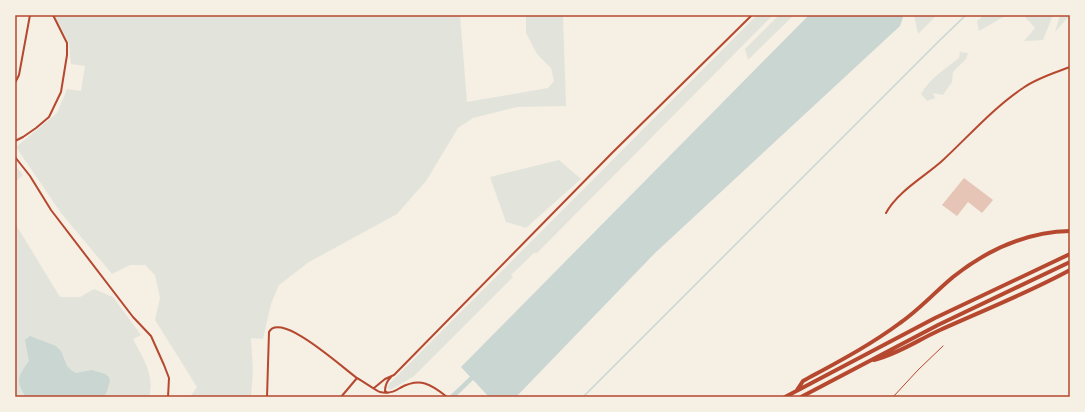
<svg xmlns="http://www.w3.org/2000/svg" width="1085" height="412" font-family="'Source Serif 4',serif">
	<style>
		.green { fill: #e2e4dc }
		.water { fill: #c9d6d2 }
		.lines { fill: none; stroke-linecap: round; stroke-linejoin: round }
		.stream { stroke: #c9d6d2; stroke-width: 1.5 }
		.canal { stroke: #c9d6d2; stroke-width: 4.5 }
		.building { fill: #e6c5b7 }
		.path { stroke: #b5482f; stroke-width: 1 }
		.minor { stroke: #b5482f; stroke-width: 2 }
		.motorway { stroke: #b5482f; stroke-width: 4 }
		.neatline { fill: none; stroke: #b5482f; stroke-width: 1.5 }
	</style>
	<rect width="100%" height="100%" fill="#f6efe4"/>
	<path class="green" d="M54 15H460L467 102 548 88 554 81 551 68 537 54 526 33V15H563L566 106 517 107 473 118 458 128 426 181 397 214 309 262 279 285 271 304 263 339 251 338 253 371 251 397H190L197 387 155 320 160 298 155 275 145 265H130L112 274 61 213 16 147 57 113 67 89 81 91 85 66 71 64 69 43Z
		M757 15H773L537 253H534L511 275 513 277 413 377 390 390 387 387 390 383Z
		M779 15H794L748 60 745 49Z
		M914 15H937L918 34Z
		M984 15H1007L979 31 977 21Z
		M1029 15H1053L1043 40 1024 41 1035 28 1025 17Z
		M1060 15H1070L1055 32Z
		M960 52 968 53 966 59 953 72 952 82 943 95 933 93 935 98 927 101 921 94C930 78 945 69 959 58Z
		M559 160 581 179 526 228 506 222 490 177Z
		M15 165 23 175 15 182Z
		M15 223 60 297H80L94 289 113 297 141 335 133 339C143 358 155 375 149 397H15Z"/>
	<path class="water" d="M809 15H901L903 17 900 26 655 253 516 397H489L461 367Z
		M30 336 56 346 61 351 67 366 71 370 76 373 92 370 105 374 109 377 110 381 106 394 102 397H26C15 381 18 376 29 361L25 340Z"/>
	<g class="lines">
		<path class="stream" d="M583 397 939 41 966 15"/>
		<path class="canal" d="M452 397 475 375"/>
	</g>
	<path class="building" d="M964 178 993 200 982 213 968 202 957 216 942 205Z"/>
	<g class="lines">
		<path class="path" d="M893 397 918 370 943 346"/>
		<path class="minor" d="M15 83 19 75 30 15
			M15 141 23 137 36 128 49 117 61 92 67 55V43L53 15
			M15 157 30 176 51 210 133 317 151 336 164 365 169 378 168 397
			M886 213C897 192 924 177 942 161 968 137 993 108 1023 88 1037 78 1054 73 1070 67
			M374 388 385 379 394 375 612 153 752 15
			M388 393 385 391C385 385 387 381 391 377
			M267 397 269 332C280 310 345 370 357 378 361 380 378 392 380 392 388 394 394 392 400 388 420 377 431 384 447 397
			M341 397 357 378"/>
		<path class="motorway" d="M874 360C898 354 918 340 940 330 984 310 1028 293 1070 270
			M797 390 803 381C836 363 869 346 900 323 919 310 935 292 953 277 987 250 1026 232 1070 231
			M785 397 935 318 1070 254
			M801 397 938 325 1070 262"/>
	</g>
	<rect width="1085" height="412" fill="none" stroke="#f6efe4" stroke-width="32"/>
	<rect x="16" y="16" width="1053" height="380" class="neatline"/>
</svg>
